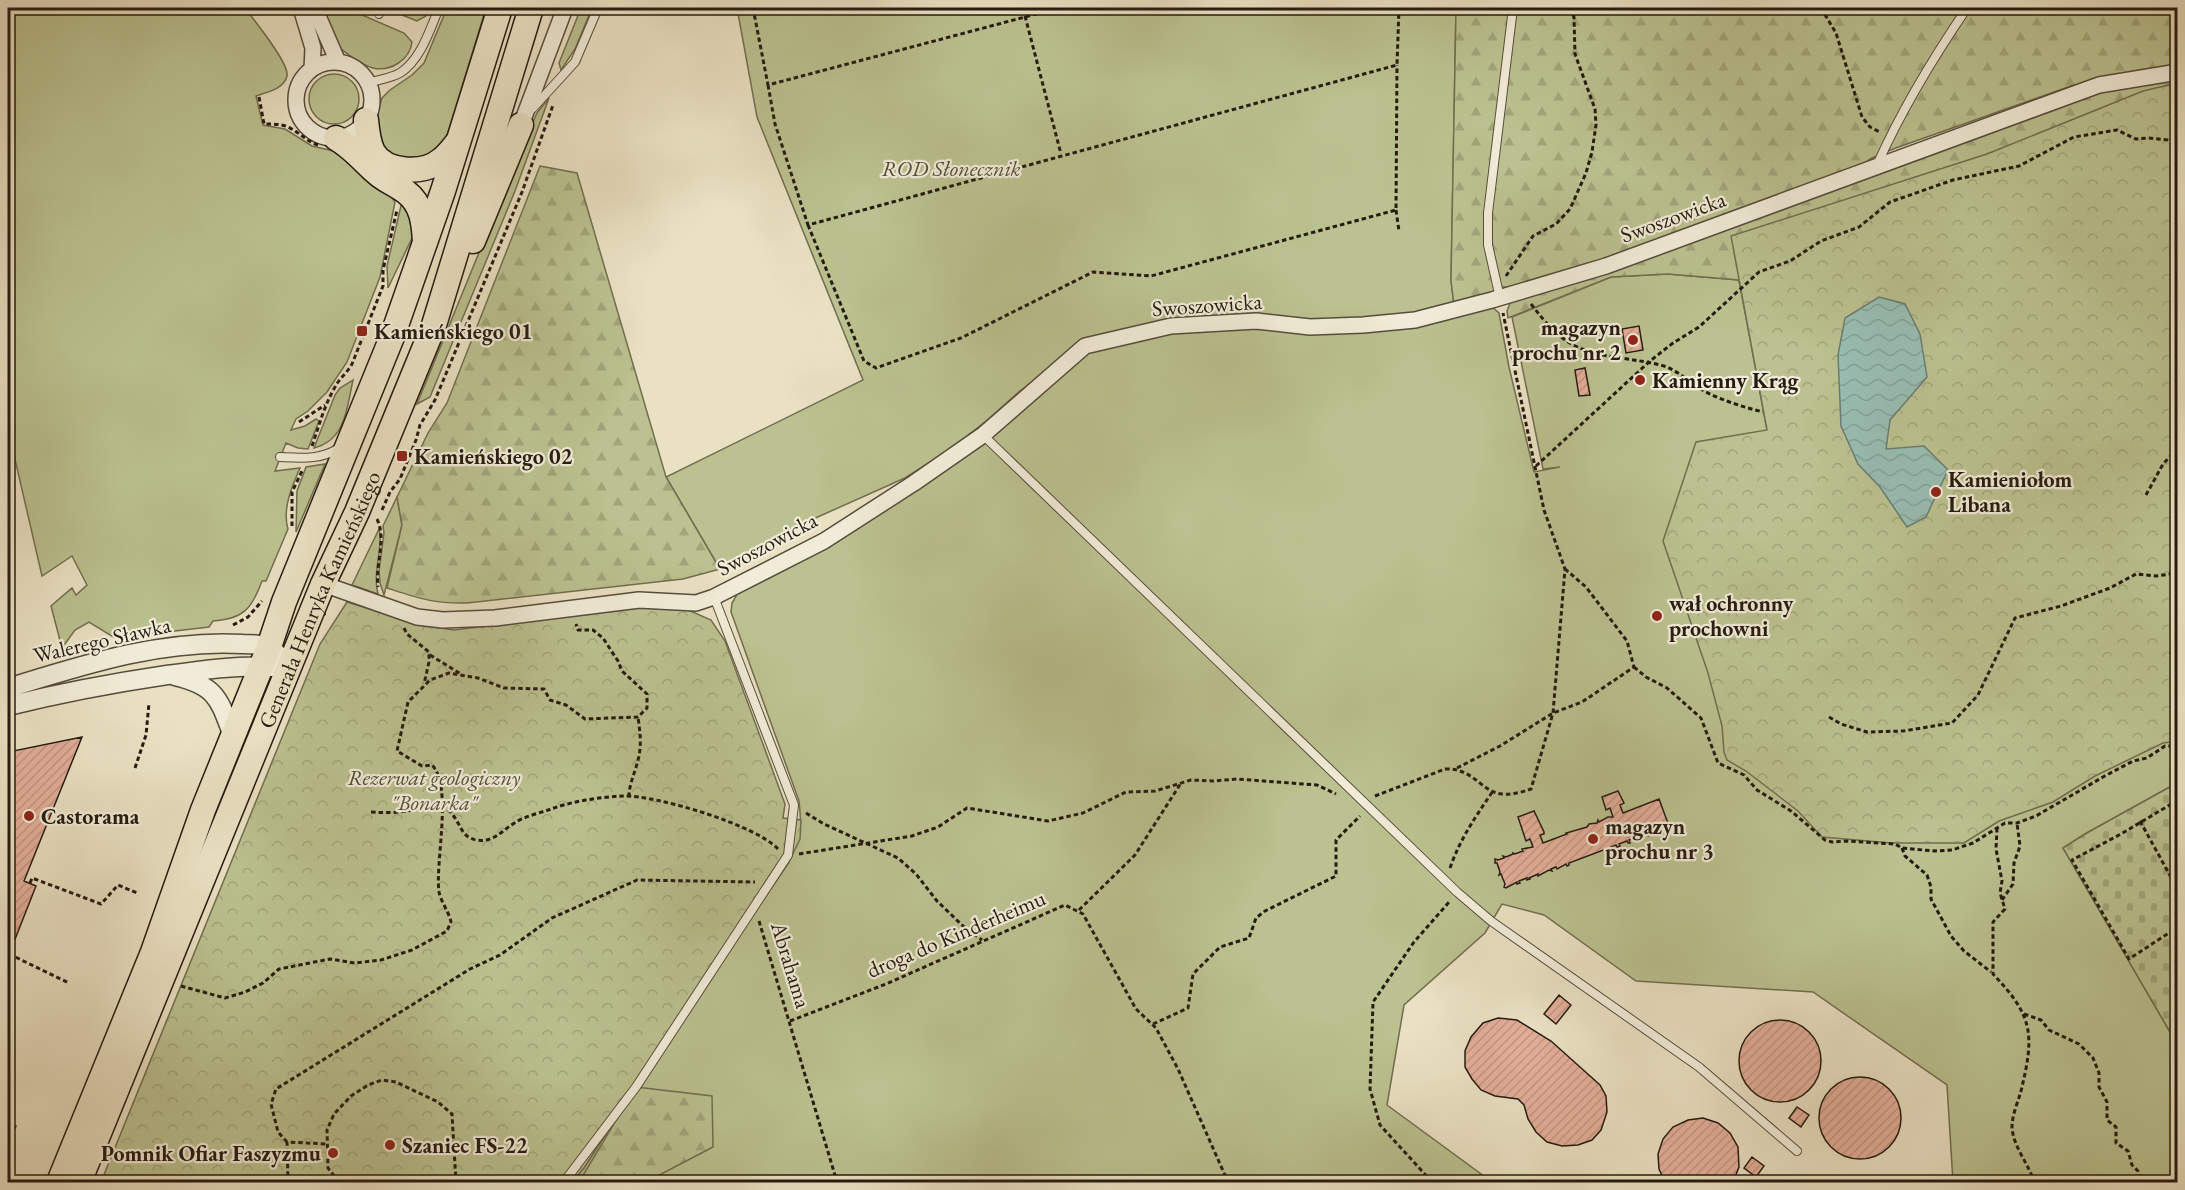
<svg xmlns="http://www.w3.org/2000/svg" width="2185" height="1190" font-family="'EB Garamond',serif">
	<style>
		.green { fill: #bbc190; stroke: #706e50; stroke-width: 1.5 }
		.forest { fill: url(#forest-firs); stroke: #706e50; stroke-width: 1.5 }
		.cemetery { fill: url(#cemetery-stones); stroke: #706e50; stroke-width: 1.5 }
		.park { fill: url(#park-crowns); stroke: #706e50; stroke-width: 1.5 }
		.water { fill: url(#water-waves); stroke: #6a7d72; stroke-width: 1.5 }
		.building { fill: url(#building-hatch); stroke: #251b10; stroke-width: 1.5 }
		.lines { fill: none; stroke-linecap: round; stroke-linejoin: round }
		.service-casing { stroke: #564c3d; stroke-width: 10 }
		.minor-casing { stroke: #564c3d; stroke-width: 18 }
		.tertiary-casing { stroke: #564c3d; stroke-width: 21 }
		.primary-casing { stroke: #251b10; stroke-width: 27 }
		.path { stroke: #251b10; stroke-width: 3; stroke-dasharray: 4.5 3; stroke-linecap: butt }
		.service { stroke: #f1ecd8; stroke-width: 8 }
		.minor { stroke: #f1ecd8; stroke-width: 15 }
		.tertiary { stroke: #f1ecd8; stroke-width: 18 }
		.primary { stroke: #eae1c3; stroke-width: 24 }
		.poi-dot { fill: #8f2418; stroke: #f1ecd8; stroke-width: 2 }
		.labels { text-anchor: middle; dominant-baseline: central; stroke-width: 4.5; stroke-linejoin: round; paint-order: stroke }
		.park-label { font-size: 22px; font-style: italic; fill: #524d36; stroke: #f1ecd8 }
		.street-label { font-size: 22px; fill: #251b10; stroke: #f1ecd8 }
		.poi-label { font-size: 22px; font-weight: bold; fill: #251b10; stroke: #f1ecd8; text-anchor: start }
	</style>
	<defs>
		<pattern id="forest-firs" width="22" height="20" patternUnits="userSpaceOnUse" patternTransform="scale(1.5)"><rect width="22" height="20" fill="#bbc190"/><path d="M5 1l3.5 6h-7zM16 11l3.5 6h-7z" fill="#a1a57b"/></pattern>
		<pattern id="cemetery-stones" width="16" height="16" patternUnits="userSpaceOnUse" patternTransform="scale(1.5)"><rect width="16" height="16" fill="#bbc190"/><path d="M2 7V4a2 2 0 0 1 4 0v3zM10 15v-3a2 2 0 0 1 4 0v3z" fill="#a1a57b"/></pattern>
		<pattern id="park-crowns" width="20" height="18" patternUnits="userSpaceOnUse" patternTransform="scale(1.5)"><rect width="20" height="18" fill="#bbc190"/><path d="M2 6a3 3 0 1 1 6 0M12 15a3 3 0 1 1 6 0" fill="none" stroke="#a1a57b"/></pattern>
		<pattern id="water-waves" width="16" height="10" patternUnits="userSpaceOnUse" patternTransform="scale(1.5)"><rect width="16" height="10" fill="#98beb3"/><path d="M0 5q4-4 8 0t8 0" fill="none" stroke="#83a399"/></pattern>
		<pattern id="building-hatch" width="6" height="6" patternUnits="userSpaceOnUse" patternTransform="scale(1.5)"><rect width="6" height="6" fill="#e3ae99"/><path d="M-1 1l2-2M0 6l6-6M5 7l2-2" fill="none" stroke="#c39583"/></pattern>
	</defs>
	<rect width="100%" height="100%" fill="#eae1c3"/>
	<filter id="stains"><feTurbulence type="fractalNoise" baseFrequency=".00333" numOctaves="4"/><feColorMatrix values="0 0 0 0 .2 0 0 0 0 .09 0 0 0 0 .02 0 0 0 .5 -.17"/></filter>
	<radialGradient id="worn" r=".72"><stop offset=".6" stop-color="#630" stop-opacity="0"/><stop offset="1" stop-color="#630" stop-opacity=".3"/></radialGradient>
	<path class="green" d="M8 8H245C253 19 290 64 287 76 284 89 267 92 256 96L263 125 285 129 312 146 338 152 351 163 363 178 373 186 390 195 395 202 380 277 347 362 327 392 308 411 296 419 291 430 305 426 316 419 319 421 308 449 298 448 286 443 275 471 300 468C292 486 282 509 288 529L266 581H262C252 608 244 619 213 621L209 627 115 638 89 622 75 630 62 648 51 606 72 588 76 595 87 585 72 556 42 576 8 429Z
		M320 8H346L404 33 412 42C410 60 390 72 373 68 364 66 345 53 338 46 329 36 325 19 320 8Z
		M388 8H431L426 16 417 21 392 11Z
		M447 8H486L446 139 429 159 386 157 374 125 382 98 390 90 412 75 424 63Z
		M581 8H592L575 49 561 70 559 63Z
		M737 8H1456L1451 280 1454 305 1404 316 1309 321 1255 318 1083 343 1020 391 986 421 948 451 905 478 811 520 720 569 666 477 863 380 757 117Z
		M309 99a25 25 0 1 1 50 0a25 25 0 1 1-50 0Z
		M549 98 515 191 430 397 417 404 528 133 537 113Z
		M2177 174V783L2085 834 2063 848 2177 1044V1182H1953L1947 1085 1813 992 1636 981 1544 915 1502 904 1485 933 1404 1005 1387 1105 1492 1182H572L584 1168 636 1087 789 862C801 837 802 828 799 801L731 612 732 603 739 591 840 536 1063 370 1095 349 1140 336 1250 326 1308 331 1491 306 1499 313 1509 367 1534 472 1560 467 1543 469 1512 317 1611 277 1668 274 1739 280 1767 430Z
		M403 197 415 232 388 288 387 266Z
		M353 380C347 407 346 440 314 448L335 395 340 388Z
		M325 464 296 532 297 491 306 467Z
		M397 497 402 525 384 595 380 583 379 571 384 533 383 526Z
		M379 529C384 545 372 572 378 594L352 585Z"/>
	<path class="forest" d="M1456 8H2177V65L2071 86 1893 149 1870 159 1865 163 1606 261 1524 287H1500L1493 296 1454 305 1451 281Z
		M2177 76V174L1750 336 1739 280 1668 274 1611 277 1508 318 1507 311 1512 298 1920 159 2067 97Z
		M540 166 577 173 666 477 720 569 683 579 467 603C434 604 418 598 387 588L402 525 397 497 428 433 447 403Z
		M636 1087 712 1096 713 1147 646 1182H579Z"/>
	<path class="cemetery" d="M2177 783V1044L2063 848 2085 834Z"/>
	<path class="park" d="M2177 83V741L2163 743 2095 776 2053 802 1999 821 1964 843H1891L1822 837 1798 811 1746 771 1727 760 1724 752 1722 726 1708 673 1663 541 1696 442 1767 430 1731 236 1987 154 2143 91Z
		M347 602 426 626 454 630 656 606 686 609 711 620 725 641 785 804 783 818 801 820 800 839 789 862 636 1087 584 1168 572 1182H101L320 644Z"/>
	<path class="water" d="M1879 297 1905 304 1920 334 1927 377 1890 420 1886 449 1924 446 1948 470 1926 517 1907 527 1880 487 1858 464 1841 426 1838 355 1845 318Z"/>
	<path class="building" d="M1639 326 1643 350 1626 353 1622 329Z
		M1585 368 1590 395 1579 396 1575 370Z
		M82 737 24 881 36 886 8 957V752Z
		M1618 791 1624 803 1620 805 1623 813 1659 799 1669 826 1649 833 1650 835 1648 836 1647 834 1639 837 1638 840 1637 837 1629 840 1630 843H1628L1627 841 1619 844 1620 846 1617 847 1616 845 1609 848V850L1606 849 1569 863V865L1567 866 1566 864 1557 869 1556 867 1551 869 1552 871 1549 870 1538 876V874L1529 878 1530 879 1527 880V878L1519 881 1520 883 1517 884V882L1506 888 1504 887 1505 884 1501 874 1499 875 1500 872 1497 863H1495V859L1498 860 1504 858 1503 856 1506 857 1513 854V853L1515 854 1523 851 1522 849 1533 847 1530 839 1526 841 1518 817 1534 811 1544 832V834L1540 835 1543 843 1567 834 1566 833 1587 827 1589 824 1597 823 1598 820 1599 822 1608 817H1613L1610 808 1606 810 1602 797Z
		M1559 995 1571 1005 1556 1024 1544 1014Z
		M1498 1018 1517 1020 1551 1041 1600 1085 1606 1096 1607 1112 1601 1130 1592 1140 1578 1145 1562 1146 1547 1142 1536 1132 1528 1119 1524 1105 1518 1099 1495 1096 1481 1090 1472 1079 1465 1067V1051L1471 1037 1483 1023Z
		M1739 1061a41 41 0 1 1 82 0a41 41 0 1 1-82 0Z
		M1819 1118a41 41 0 1 1 82 0a41 41 0 1 1-82 0Z
		M1797 1107 1809 1115 1801 1127 1789 1118Z
		M1703 1118 1718 1123 1730 1133 1738 1147 1739 1167 1733 1182H1665L1659 1169 1658 1154 1663 1139 1673 1127 1688 1120Z
		M8 1123 16 1126 8 1147Z
		M1752 1157 1764 1166 1756 1177 1744 1168Z
		M1779 1179 1790 1182H1760L1763 1181Z"/>
	<g class="lines">
		<g class="service-casing">
			<path id="service" d="M379 14 381 8
				M368 83C378 80 391 78 400 73 421 60 430 29 439 8
				M533 108 575 62 598 8
				M1877 165C1902 109 1933 58 1967 8
				M1500 298 1488 245V213L1513 8
				M983 435 1457 892 1491 921 1699 1067 1797 1151
				M280 457C302 458 321 460 339 448
				M564 1182 636 1087 788 855 794 805 714 597"/>
		</g>
		<g class="minor-casing">
			<path id="minor" d="M301 8 313 48 312 69
				M313 8 318 16 338 62
				M296 100a38 38 0 1 1 76 0a38 38 0 1 1-76 0Z
				M521 125 565 8
				M323 584 417 617 443 620 495 618 639 600 696 603 714 597 824 541 914 483 983 435 1085 346 1171 326 1256 321 1310 327 1363 325 1415 320 1492 300 1606 266 2099 85 2178 72"/>
		</g>
		<g class="tertiary-casing">
			<path id="tertiary" d="M175 676C217 686 219 699 233 736
				M8 688C83 665 162 639 243 644 250 644 263 644 270 648 277 652 283 661 289 667
				M8 706C60 693 113 683 167 675 202 670 237 665 273 667"/>
		</g>
		<g class="primary-casing">
			<g id="primary">
				<path d="M366 120C367 131 368 142 373 152 385 173 423 175 441 160 447 156 452 149 457 143"/>
				<path d="M336 138C355 149 362 161 378 174 386 181 397 185 406 192 422 204 424 223 425 242"/>
				<path d="M473 241 521 125"/>
				<path d="M59 1182 153 952 203 810 269 647 284 602 392 337 443 191 500 8"/>
				<path id="s1" d="M79 1182 323 584 357 512 434 325 531 8"/>
			</g>
		</g>
		<path class="path" d="M753 8 768 85 1059 8
			M1821 8 1836 33 1862 117 1870 127 1880 132
			M1025 16 1061 154
			M768 85 775 124 808 225 1397 65 1399 8
			M259 97 264 124C272 124 281 124 288 127 299 132 306 141 318 145
			M1396 210 1399 231
			M808 225 864 361 876 368 961 338 1093 272 1151 276 1396 210 1397 65
			M1506 276 1533 236 1556 224 1570 209 1586 173 1592 152 1596 125 1595 109 1575 54 1574 18 1572 8
			M1531 304C1560 342 1575 352 1622 358 1638 361 1652 362 1667 367 1681 373 1693 385 1706 392 1724 401 1743 407 1763 412
			M299 422 325 405
			M312 446C319 426 324 406 335 387 339 379 347 373 352 364L383 286V270L397 210
			M1536 466 1650 361 1673 343 1699 327 1759 272 1790 261 1821 241 1859 227 1890 202 1953 180 2019 166 2074 137 2117 130 2136 139 2148 138 2178 141
			M2146 495 2163 464 2178 448
			M382 510 390 492 400 479 416 440 420 425 435 400 522 192 553 105
			M377 519C387 540 375 564 378 587
			M292 526V492L303 469
			M233 625 248 617 262 601
			M404 628 407 634 429 652V662L424 684
			M430 655 461 674
			M1634 667 1646 677 1667 688 1701 718 1718 763 1744 775 1757 790 1791 811 1825 840 1832 842 1846 841 1895 844 1902 848 1934 851 1952 850 1973 843 2005 823H2017L2036 816 2103 777 2133 761 2147 758 2165 746H2178
			M1829 717 1841 724 1867 732 1903 731 1952 723 1978 695 2015 618 2061 606 2110 588 2136 574 2156 576 2178 573
			M135 768 146 735 149 703
			M1457 768 1500 746 1553 713 1582 702 1634 667 1627 641 1586 587 1565 569
			M1375 796 1445 769C1474 768 1481 792 1502 794 1512 795 1522 792 1531 789L1553 713 1565 569 1544 510 1503 313
			M629 797C629 784 635 773 638 760 642 746 640 732 638 717
			M2178 800 2121 834 2072 860 2129 959 2178 927
			M442 805C446 808 450 811 452 814 461 824 461 837 476 840 494 843 502 830 516 822 526 816 540 813 551 809 573 801 600 797 623 796 656 795 756 825 778 849
			M371 812C400 814 416 811 443 800
			M806 813 824 824 898 858 916 874 937 901 963 926 982 940
			M2140 821 2178 890
			M1997 828 1996 849 2002 881 2000 893 2005 909 1993 922V974C2033 1016 2035 1034 2021 1091 2018 1102 2012 1115 2012 1127 2013 1147 2029 1164 2034 1182
			M1902 848 1905 856 1927 875 1931 887V899L1951 936 1964 951 1991 972
			M799 854 912 836 938 827 967 808 1048 821 1083 813 1126 792 1155 791 1191 780 1213 781 1237 779 1317 785 1336 794
			M1450 868C1460 839 1476 816 1493 791
			M30 883 32 878 101 904 118 885 137 893
			M2002 900 2013 884 2014 863 2020 846 2017 823
			M1079 910 1135 855 1181 783
			M759 921 837 1182
			M9 954 69 983
			M181 986 225 998 245 992 263 983 279 969 330 959 355 963 381 960 412 950 447 931 451 922C449 912 441 902 439 892 435 861 453 787 432 765L422 766 397 751 408 702 430 680 449 673 478 678 504 688 544 689 550 700 566 705 585 719 638 717 647 708V694L622 671 618 661 603 638 593 630H578L576 624
			M2024 1014 2041 1020 2049 1030 2079 1044 2093 1058 2099 1073V1087L2107 1102V1120L2116 1127V1143L2128 1151 2132 1165 2138 1171 2142 1182
			M790 1021 886 984 1065 905 1083 914 1136 1009 1156 1028 1178 1069 1228 1182
			M1153 1024 1188 1008 1193 974 1220 947 1249 938 1256 918 1265 911 1336 876V840L1360 816
			M2178 1032 2175 1033 2178 1038
			M287 1142 278 1132 271 1104 276 1089 470 969 500 955 552 918 637 880 755 882
			M286 1182 288 1181 287 1142 327 1144
			M339 1182 328 1168 327 1130 334 1114 351 1096 368 1085 382 1080 396 1082 438 1102 452 1114 456 1182
			M1432 1182 1380 1125 1370 1089 1373 1002 1414 942 1450 901"/>
		<use href="#service" class="service"/>
		<use href="#minor" class="minor"/>
		<use href="#tertiary" class="tertiary"/>
		<use href="#primary" class="primary"/>
	</g>
	<g class="poi-dot">
		<rect x="356" y="325" width="12" height="12" rx="3"/>
		<circle cx="1633" cy="340" r="6"/>
		<circle cx="1640" cy="380" r="6"/>
		<rect x="396" y="450" width="12" height="12" rx="3"/>
		<circle cx="1936" cy="492" r="6"/>
		<circle cx="1657" cy="616" r="6"/>
		<circle cx="29" cy="816" r="6"/>
		<circle cx="1593" cy="839" r="6"/>
		<circle cx="390" cy="1145" r="6"/>
		<circle cx="333" cy="1153" r="6"/>
	</g>
	<g class="labels">
		<g class="park-label">
			<text x="951" y="168">ROD Słonecznik</text>
			<text x="434" y="777">Rezerwat geologiczny<tspan x="434" dy="25">"Bonarka"</tspan></text>
		</g>
		<g class="street-label">
			<text transform="translate(1673 217) rotate(-20)">Swoszowicka</text>
			<text transform="translate(1207 305) rotate(-4)">Swoszowicka</text>
			<text transform="translate(767 544) rotate(-28)">Swoszowicka</text>
			<text stroke="none"><textPath href="#s1" startOffset="630">Generała Henryka Kamieńskiego</textPath></text>
			<text transform="translate(102 640) rotate(-13)">Walerego Sławka</text>
			<text transform="translate(956 934) rotate(-23)">droga do Kinderheimu</text>
			<text transform="translate(791 965) rotate(73)">Abrahama</text>
		</g>
		<g class="poi-label">
			<text x="1621" y="327" text-anchor="end">magazyn<tspan x="1621" dy="25">prochu nr 2</tspan></text>
			<text x="374" y="331">Kamieńskiego 01</text>
			<text x="1652" y="380">Kamienny Krąg</text>
			<text x="414" y="456">Kamieńskiego 02</text>
			<text x="1948" y="479">Kamieniołom<tspan x="1948" dy="25">Libana</tspan></text>
			<text x="1669" y="603">wał ochronny<tspan x="1669" dy="25">prochowni</tspan></text>
			<text x="41" y="816">Castorama</text>
			<text x="1605" y="826">magazyn<tspan x="1605" dy="25">prochu nr 3</tspan></text>
			<text x="402" y="1145">Szaniec FS-22</text>
			<text x="321" y="1153" text-anchor="end">Pomnik Ofiar Faszyzmu</text>
		</g>
	</g>
	<rect width="2185" height="1190" fill="none" stroke="#eae1c3" stroke-width="30"/>
	<rect x="9" y="9" width="2167" height="1172" fill="none" stroke="#251b10" stroke-width="3"/>
	<rect x="15" y="15" width="2155" height="1160" fill="none" stroke="#251b10" stroke-width="1.5"/>
	<rect width="100%" height="100%" filter="url(#stains)"/>
	<rect width="100%" height="100%" fill="url(#worn)"/>
</svg>
